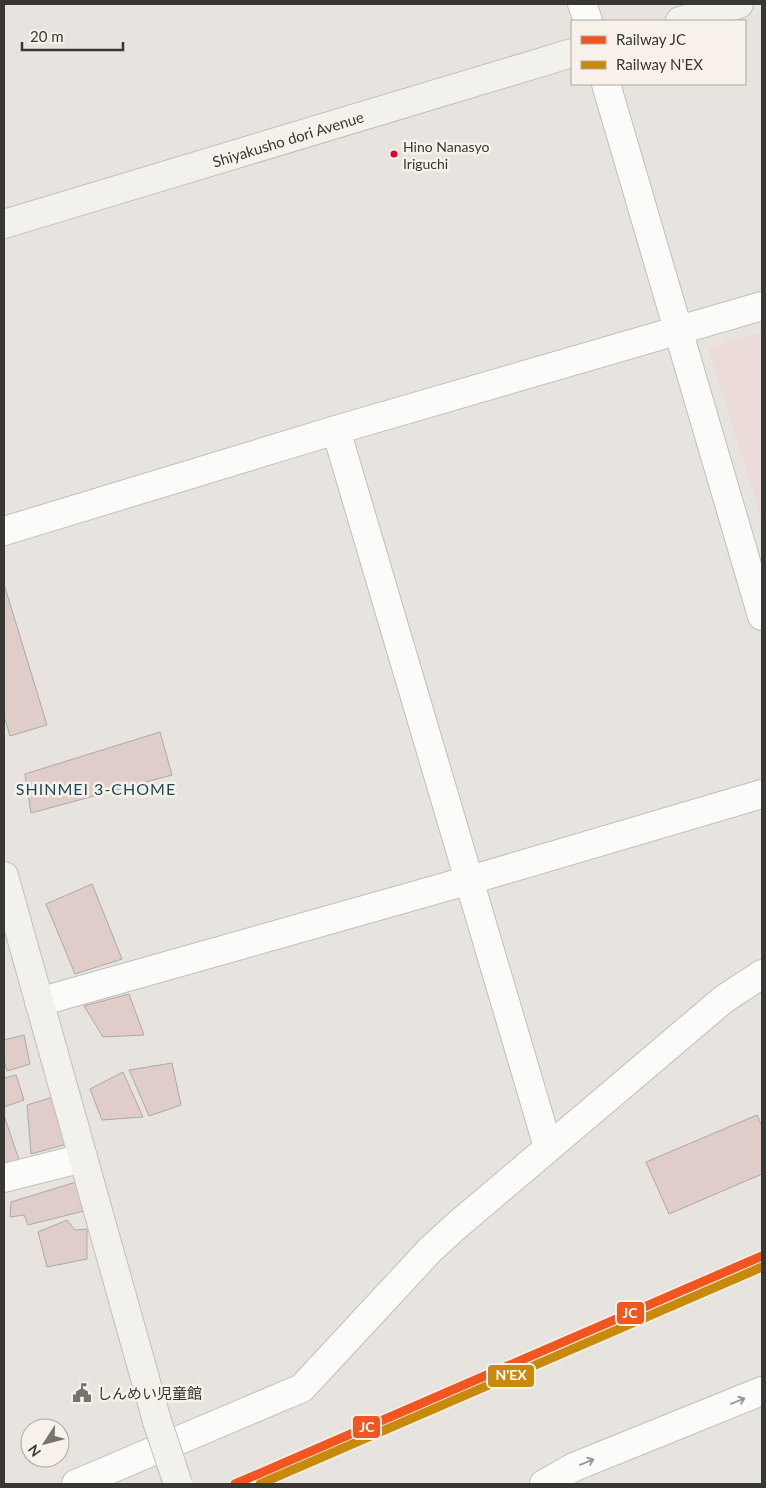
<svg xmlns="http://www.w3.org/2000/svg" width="766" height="1488" font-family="Lato,'Noto Sans JP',sans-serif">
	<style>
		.education { fill: #ebdbd9 }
		.building { fill: #e0ccc8; stroke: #aca9a7 }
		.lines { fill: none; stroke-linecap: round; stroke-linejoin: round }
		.street-casing { stroke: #c1bfbb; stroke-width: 30 }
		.secondary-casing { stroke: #c1bfbb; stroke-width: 30 }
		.street { stroke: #fbfbfa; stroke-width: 28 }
		.secondary { stroke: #f2f1eb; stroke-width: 28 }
		.secondary-bridge-casing { stroke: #c1bfbb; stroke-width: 30; stroke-linecap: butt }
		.secondary-bridge { stroke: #f2f1eb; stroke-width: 28 }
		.rail-1-casing { stroke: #f8f1ea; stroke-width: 12 }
		.rail-2-casing { stroke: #f8f1ea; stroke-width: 12 }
		.rail-1 { stroke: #f15620; stroke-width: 9 }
		.rail-2 { stroke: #c88a0d; stroke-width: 9 }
		.oneway { stroke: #9a9997 }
		.bus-dot { fill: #e4002b; stroke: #f8f1ea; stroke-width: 2 }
		.labels { text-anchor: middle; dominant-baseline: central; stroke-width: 5; stroke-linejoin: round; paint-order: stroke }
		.bus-label { font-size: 14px; fill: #393734; stroke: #f8f1ea; text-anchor: start }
		.street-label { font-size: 15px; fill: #393734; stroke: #f8f1ea }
		.poi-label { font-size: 15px; fill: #393734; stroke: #f8f1ea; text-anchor: start }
		.neighbourhood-label { font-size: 16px; letter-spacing: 1px; fill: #184b5b; stroke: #f8f1ea }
		.line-badge { stroke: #f8f1ea; stroke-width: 2 }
		.badge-label { font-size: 14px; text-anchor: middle; font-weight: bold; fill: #fff }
	</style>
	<rect width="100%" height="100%" fill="#e7e4e0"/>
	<path class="education" d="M762 332V520L708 348Z"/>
	<path class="building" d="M4 584 47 725 10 736 4 716Z
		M160 732 172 775 31 813 25 774Z
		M92 884 122 959 75 974 46 904Z
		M129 994 144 1035 103 1037 84 1006Z
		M24 1035 30 1064 7 1071 4 1061V1040Z
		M172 1063 181 1105 149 1116 129 1070Z
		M123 1072 143 1117 102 1120 90 1089Z
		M16 1075 24 1100 4 1107V1078Z
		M53 1097 67 1144 31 1154 27 1105Z
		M4 1115 20 1163 4 1166Z
		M757 1115 762 1126V1174L669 1214 646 1162Z
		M76 1182 84 1211 28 1225 24 1215 10 1217 11 1202Z
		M67 1220 75 1230 87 1229V1259L47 1267 38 1232Z"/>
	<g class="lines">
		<g class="street-casing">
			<path id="street" d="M582 4 588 21
				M606 84 762 616
				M336 430 548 1147
				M4 531 336 430 762 306
				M39 1002 470 880 762 794
				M4 1178 83 1158
				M76 1484 302 1388 430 1250 455 1227 724 999 762 974
				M544 1484 574 1467 762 1391"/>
		</g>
		<g class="secondary-casing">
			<path id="secondary" d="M680 21 739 4
				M4 224 572 53
				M4 876 157 1421"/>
		</g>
		<use href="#street" class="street"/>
		<use href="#secondary" class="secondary"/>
		<g class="secondary-bridge-casing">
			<path id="secondary-bridge" d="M157 1421 178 1484"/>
		</g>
		<use href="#secondary-bridge" class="secondary-bridge"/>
		<g class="rail-1-casing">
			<path id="rail-1" d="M235 1484 762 1256"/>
		</g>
		<g class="rail-2-casing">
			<path id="rail-2" d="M260 1484 762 1267"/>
		</g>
		<use href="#rail-1" class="rail-1"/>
		<use href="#rail-2" class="rail-2"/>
	</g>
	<defs><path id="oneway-shaft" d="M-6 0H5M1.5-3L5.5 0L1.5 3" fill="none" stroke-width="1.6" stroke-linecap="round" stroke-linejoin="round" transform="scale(1.25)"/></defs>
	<g class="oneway">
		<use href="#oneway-shaft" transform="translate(738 1401) rotate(-22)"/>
		<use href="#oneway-shaft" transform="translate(587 1462) rotate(-22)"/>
	</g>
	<defs>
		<g id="civic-bare" transform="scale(1.5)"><path d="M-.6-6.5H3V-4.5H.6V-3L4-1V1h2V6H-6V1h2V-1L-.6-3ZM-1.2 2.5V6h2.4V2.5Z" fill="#767470" stroke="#f8f1ea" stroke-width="2.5" paint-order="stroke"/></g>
	</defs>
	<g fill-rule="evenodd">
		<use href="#civic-bare" x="82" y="1393"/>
	</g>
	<circle class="bus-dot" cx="394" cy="154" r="4.5"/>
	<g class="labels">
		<g class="bus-label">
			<text x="403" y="146">Hino Nanasyo<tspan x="403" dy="17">Iriguchi</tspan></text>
		</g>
		<g class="street-label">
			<text transform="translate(288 139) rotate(-17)">Shiyakusho dori Avenue</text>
		</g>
		<g class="poi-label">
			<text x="97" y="1393">しんめい児童館</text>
		</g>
		<g class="neighbourhood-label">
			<text x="96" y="788">SHINMEI 3-CHOME</text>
		</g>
	</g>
	<g class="line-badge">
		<rect x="616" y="1301" width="29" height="24" rx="5" fill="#f15620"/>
		<rect x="487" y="1364" width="48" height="24" rx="5" fill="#c88a0d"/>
		<rect x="352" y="1415" width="29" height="24" rx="5" fill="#f15620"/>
	</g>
	<g class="badge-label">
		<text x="630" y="1318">JC</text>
		<text x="511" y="1380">N'EX</text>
		<text x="367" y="1432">JC</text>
	</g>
	<rect width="766" height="1488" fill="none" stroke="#393734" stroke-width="10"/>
	<rect x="571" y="20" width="175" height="65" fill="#f8f1ea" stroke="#aca7a1"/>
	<rect x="581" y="36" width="25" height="8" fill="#f15620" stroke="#aca7a1"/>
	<text x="616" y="45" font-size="15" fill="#393734">Railway JC</text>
	<rect x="581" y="61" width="25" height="8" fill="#c88a0d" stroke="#aca7a1"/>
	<text x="616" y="70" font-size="15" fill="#393734">Railway N'EX</text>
	<g transform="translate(45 1443) rotate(234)"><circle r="24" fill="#f8f1ea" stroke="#aca7a1"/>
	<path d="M0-4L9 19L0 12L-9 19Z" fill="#767470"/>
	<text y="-8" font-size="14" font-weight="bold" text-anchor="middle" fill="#393734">N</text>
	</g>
	<path d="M22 42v8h101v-8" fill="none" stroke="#393734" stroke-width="2.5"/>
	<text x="30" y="42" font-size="15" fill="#393734" stroke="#f8f1ea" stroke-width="4" paint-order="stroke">20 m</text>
</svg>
